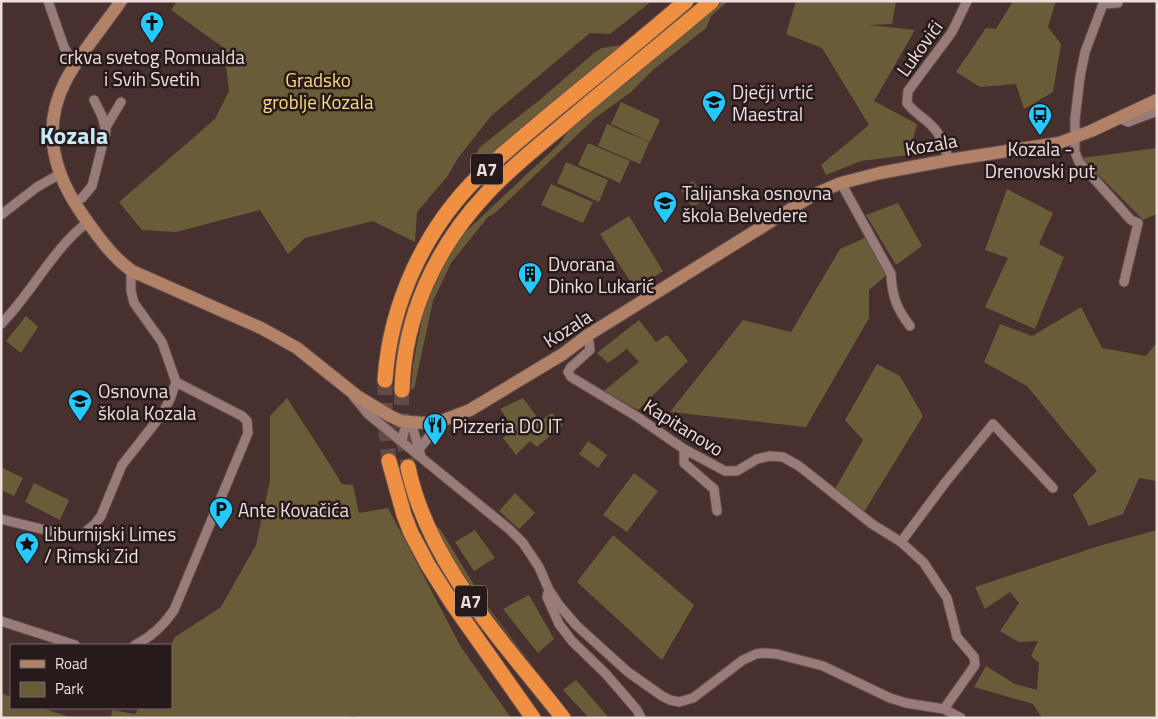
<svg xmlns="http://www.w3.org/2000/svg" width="1158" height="719" font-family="'Titillium Web',sans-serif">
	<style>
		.green { fill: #6a5c39 }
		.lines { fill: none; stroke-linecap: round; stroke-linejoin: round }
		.highway-tunnel { stroke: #614a48; stroke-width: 15; stroke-dasharray: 15 8; stroke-linecap: butt }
		.street-casing { stroke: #634f4e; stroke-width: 11 }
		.secondary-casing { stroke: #634f4e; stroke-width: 14 }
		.highway-casing { stroke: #634f4e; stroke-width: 17 }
		.street { stroke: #997c79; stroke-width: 9 }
		.secondary { stroke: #b28268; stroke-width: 12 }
		.highway { stroke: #ee8f42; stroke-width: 15 }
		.labels { text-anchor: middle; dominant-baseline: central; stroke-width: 5; stroke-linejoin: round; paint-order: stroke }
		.shield { fill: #261b1a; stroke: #b2a4a2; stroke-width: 1 }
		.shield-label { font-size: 18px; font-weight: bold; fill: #eededd }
		.street-label { font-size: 19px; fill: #eededd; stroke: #261b1a }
		.poi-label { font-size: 19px; fill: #eededd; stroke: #261b1a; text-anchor: start }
		.park-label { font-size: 19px; fill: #fdda81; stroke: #261b1a }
		.district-label { font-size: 24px; font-weight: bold; fill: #c9eaf9; stroke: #261b1a }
	</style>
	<rect width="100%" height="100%" fill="#48302e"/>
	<path class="green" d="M177 1H652L610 34 590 33 491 116 458 158 447 177 417 212 415 242 373 221 305 238 288 254 260 210 176 232 142 230 119 202 215 119 229 91 224 48 171 10Z
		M722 1H728L711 16 706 28 653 70 631 92 595 118 495 213 488 217 451 263 433 301 414 389H411L413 365 422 318H421L441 269 460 237 559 144 572 126Z
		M796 1H896L892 24 869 25 915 30 874 101 917 124 909 155 861 161 826 175 821 165 869 125 822 48 786 34Z
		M1013 1H1056L1048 27 1061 44 1053 92 1024 109 1016 84 980 87 956 72 986 28 996 29Z
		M622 45 476 168 473 160 480 147 542 98 595 52 602 48Z
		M621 102 660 120 650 142 611 124Z
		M607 124 649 142 640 164 598 146Z
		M588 143 630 161 620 183 578 165Z
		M1157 148V214L1143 220 1082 158Z
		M566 162 608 180 599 202 557 183Z
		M693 181 705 200 692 207 680 188Z
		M551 184 593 202 583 223 541 205Z
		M1007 189 1053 213 1039 244 1064 257 1035 329 985 307 1008 258 985 250Z
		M898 203 922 246 896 265 866 215Z
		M629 216 663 271 635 289 600 234Z
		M867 237 888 274 869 290V318L806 427 670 412 743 320 791 332 840 249Z
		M1081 307 1102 348 1146 356 1157 342V481L1139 478 1123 514 1089 526 1073 495 1097 471 1027 386 984 362 1000 324 1032 336Z
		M26 316 38 327 21 353 6 341Z
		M639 320 656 342 667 335 688 361 638 410 604 391 639 362 627 349 608 363 597 353Z
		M877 364 900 376 923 416 864 512 835 489 863 440 845 420Z
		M287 398 324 455 342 484 353 485 359 513 388 508 461 647 511 718H356L355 716 341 718H111L112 710 135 714 139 708H171V645L175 637 221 607 256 545 270 480V416Z
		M523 398 540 421 552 413 563 425 537 447 530 441 516 455 503 438 514 429 500 409Z
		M588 441 607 455 598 468 579 454Z
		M1 467 23 478 14 496 1 490Z
		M634 473 658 491 627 532 603 515Z
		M34 483 69 500 60 520 25 502Z
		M515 493 535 513 519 529 499 511Z
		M433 522 440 529 485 603 556 697 464 578Z
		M475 530 495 558 474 571 455 542Z
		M1157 530V718H1042L1033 704 974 687 986 666 1015 684 1037 690 1039 663 1031 656 1038 641 1019 642 1000 631 1019 603 1010 592 985 609 975 587 1099 546Z
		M613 535 694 605 662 660 577 582Z
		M529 595 554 639 538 653 503 609Z
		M576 680 609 718H589L563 690Z
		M1 693 11 697V708H42L72 718H1Z"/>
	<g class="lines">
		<path class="highway-tunnel" d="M385 380V421L389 461
			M402 390 401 421 408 467"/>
		<g class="street-casing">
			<path id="street" d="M48 1 64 47 75 66
				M1118 3 1103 4 1085 52 1080 77 1075 119V152L1079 162 1131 220 1138 223 1124 282
				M1118 118 1128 122 1157 111
				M106 127 121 102
				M949 160C945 149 942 136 933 127 925 118 914 113 907 103L908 91 952 32 967 1
				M841 183 891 274C892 297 897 309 910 326
				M74 202 82 198 92 186 106 131 102 116 94 100
				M1 215 37 187 60 174
				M1 324C32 293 53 248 88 222
				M588 335 590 350 571 367 568 372 571 377 636 416 684 449 725 471H737L757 459 770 456 783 457 799 466 872 524 901 542 924 563 947 598 957 637 974 657 975 665 944 709
				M354 397 368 414 402 442
				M420 448 441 421
				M684 449V463L714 489 717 511
				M421 456 411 422 404 431 402 442 509 529 523 543 539 567 549 590 559 605 576 625 628 672 662 696 670 700 679 702 693 698 743 660 756 654 763 653 777 654 823 666 890 698 906 703 944 709 961 718
				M1 519 66 535 76 536 83 534 95 524 101 516 122 465 163 413 170 399 176 382 162 342 134 303 131 291V276L132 271
				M901 542 945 483 993 424 1053 488
				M548 593 547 597 559 624 572 641 606 674 637 710 641 718
				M1 621 75 645
				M135 645C151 637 164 625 174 610L248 433 247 421 242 416 176 382"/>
		</g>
		<g class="secondary-casing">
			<path id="secondary" d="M121 1C104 26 78 56 65 82 41 129 54 174 82 214 97 235 111 256 132 271L261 328 297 348 357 396 390 416 401 421 411 422 426 423 441 421 470 410 563 354 588 335 815 194 841 183 880 173 949 160 1059 143 1091 131 1157 100"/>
		</g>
		<g class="highway-casing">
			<path id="highway" d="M385 380C390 304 425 228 480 175 504 152 530 131 555 110 599 74 643 38 686 1
				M402 390C404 316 436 247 487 193 512 166 541 144 569 120 616 80 665 41 712 1
				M389 461 404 515 411 533 428 565 452 603 533 718
				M408 467C428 564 504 642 563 718"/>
		</g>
		<use href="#street" class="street"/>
		<use href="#secondary" class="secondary"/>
		<use href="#highway" class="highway"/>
	</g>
	<defs>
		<g id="church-pin" transform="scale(1.25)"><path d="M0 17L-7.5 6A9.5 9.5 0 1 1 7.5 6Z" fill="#26c9fe" stroke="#261b1a"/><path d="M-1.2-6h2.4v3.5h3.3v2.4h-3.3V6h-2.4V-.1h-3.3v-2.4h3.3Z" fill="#111"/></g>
		<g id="school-pin" transform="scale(1.25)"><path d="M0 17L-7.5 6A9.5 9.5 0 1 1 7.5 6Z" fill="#26c9fe" stroke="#261b1a"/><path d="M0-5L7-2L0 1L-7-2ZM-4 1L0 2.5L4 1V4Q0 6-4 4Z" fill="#111"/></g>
		<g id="bus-pin" transform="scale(1.25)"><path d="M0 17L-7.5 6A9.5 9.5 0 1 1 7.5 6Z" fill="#26c9fe" stroke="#261b1a"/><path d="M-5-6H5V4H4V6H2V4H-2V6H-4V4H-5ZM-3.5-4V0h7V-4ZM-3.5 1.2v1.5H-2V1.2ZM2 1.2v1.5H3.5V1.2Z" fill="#111"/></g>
		<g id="building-pin" transform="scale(1.25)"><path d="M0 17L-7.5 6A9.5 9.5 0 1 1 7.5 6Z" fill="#26c9fe" stroke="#261b1a"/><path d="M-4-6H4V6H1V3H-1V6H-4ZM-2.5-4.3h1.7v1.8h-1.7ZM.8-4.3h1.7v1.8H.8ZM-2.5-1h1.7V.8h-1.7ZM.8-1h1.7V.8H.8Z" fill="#111"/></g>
		<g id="restaurant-pin" transform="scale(1.25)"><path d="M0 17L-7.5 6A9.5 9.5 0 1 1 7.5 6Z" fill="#26c9fe" stroke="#261b1a"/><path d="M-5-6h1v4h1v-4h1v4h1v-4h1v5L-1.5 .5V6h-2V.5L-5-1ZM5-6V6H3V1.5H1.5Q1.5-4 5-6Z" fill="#111"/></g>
		<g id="parking-pin" transform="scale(1.25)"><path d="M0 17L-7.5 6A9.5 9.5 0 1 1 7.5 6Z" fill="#26c9fe" stroke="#261b1a"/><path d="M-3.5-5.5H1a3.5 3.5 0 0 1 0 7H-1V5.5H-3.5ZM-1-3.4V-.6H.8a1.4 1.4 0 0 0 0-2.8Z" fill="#111"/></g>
		<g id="sight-pin" transform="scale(1.25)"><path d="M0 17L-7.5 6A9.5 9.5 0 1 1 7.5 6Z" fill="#26c9fe" stroke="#261b1a"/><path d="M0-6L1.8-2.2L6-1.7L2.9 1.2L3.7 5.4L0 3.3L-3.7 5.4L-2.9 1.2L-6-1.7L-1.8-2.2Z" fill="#111"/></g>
	</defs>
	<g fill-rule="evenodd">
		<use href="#church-pin" x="152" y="23"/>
		<use href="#school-pin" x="714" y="102"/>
		<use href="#bus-pin" x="1040" y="115"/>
		<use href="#school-pin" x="665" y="203"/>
		<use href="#building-pin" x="530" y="274"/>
		<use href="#school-pin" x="80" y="401"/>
		<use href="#restaurant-pin" x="435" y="425"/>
		<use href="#parking-pin" x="221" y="509"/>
		<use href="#sight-pin" x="27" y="544"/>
	</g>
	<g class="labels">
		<g class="shield">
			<rect x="471" y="153.5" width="32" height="31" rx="4"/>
			<rect x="455" y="585.5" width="32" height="31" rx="4"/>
		</g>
		<g class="shield-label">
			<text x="487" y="169">A7</text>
			<text x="471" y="601">A7</text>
		</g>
		<g class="street-label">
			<text transform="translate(919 48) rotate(-54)">Lukovići</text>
			<text transform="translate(931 144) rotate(-10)">Kozala</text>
			<text transform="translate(567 328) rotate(-33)">Kozala</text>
			<text transform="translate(684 427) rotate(32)">Kapitanovo</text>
		</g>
		<g class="poi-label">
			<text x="152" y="56" text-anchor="middle">crkva svetog Romualda<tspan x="152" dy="22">i Svih Svetih</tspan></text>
			<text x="732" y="91">Dječji vrtić<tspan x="732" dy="22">Maestral</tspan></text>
			<text x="1040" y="148" text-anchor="middle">Kozala -<tspan x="1040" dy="22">Drenovski put</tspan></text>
			<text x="682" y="192">Talijanska osnovna<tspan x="682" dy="22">škola Belvedere</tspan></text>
			<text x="548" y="263">Dvorana<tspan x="548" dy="22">Dinko Lukarić</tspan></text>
			<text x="98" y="390">Osnovna<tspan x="98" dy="22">škola Kozala</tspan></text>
			<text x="452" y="425">Pizzeria DO IT</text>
			<text x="238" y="509">Ante Kovačića</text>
			<text x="44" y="533">Liburnijski Limes<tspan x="44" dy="22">/ Rimski Zid</tspan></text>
		</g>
		<g class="park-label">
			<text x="318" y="79">Gradsko<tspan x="318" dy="22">groblje Kozala</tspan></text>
		</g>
		<g class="district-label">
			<text x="74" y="135">Kozala</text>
		</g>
	</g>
	<rect width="1158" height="719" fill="none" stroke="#eededd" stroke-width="5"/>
	<rect x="10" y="644" width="162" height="65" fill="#261b1a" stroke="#766968"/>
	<rect x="20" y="660" width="25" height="8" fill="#b28268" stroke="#766968"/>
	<text x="55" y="669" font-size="15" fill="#eededd">Road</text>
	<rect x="20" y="682" width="25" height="15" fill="#6a5c39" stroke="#766968"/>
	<text x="55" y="694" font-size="15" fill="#eededd">Park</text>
</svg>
